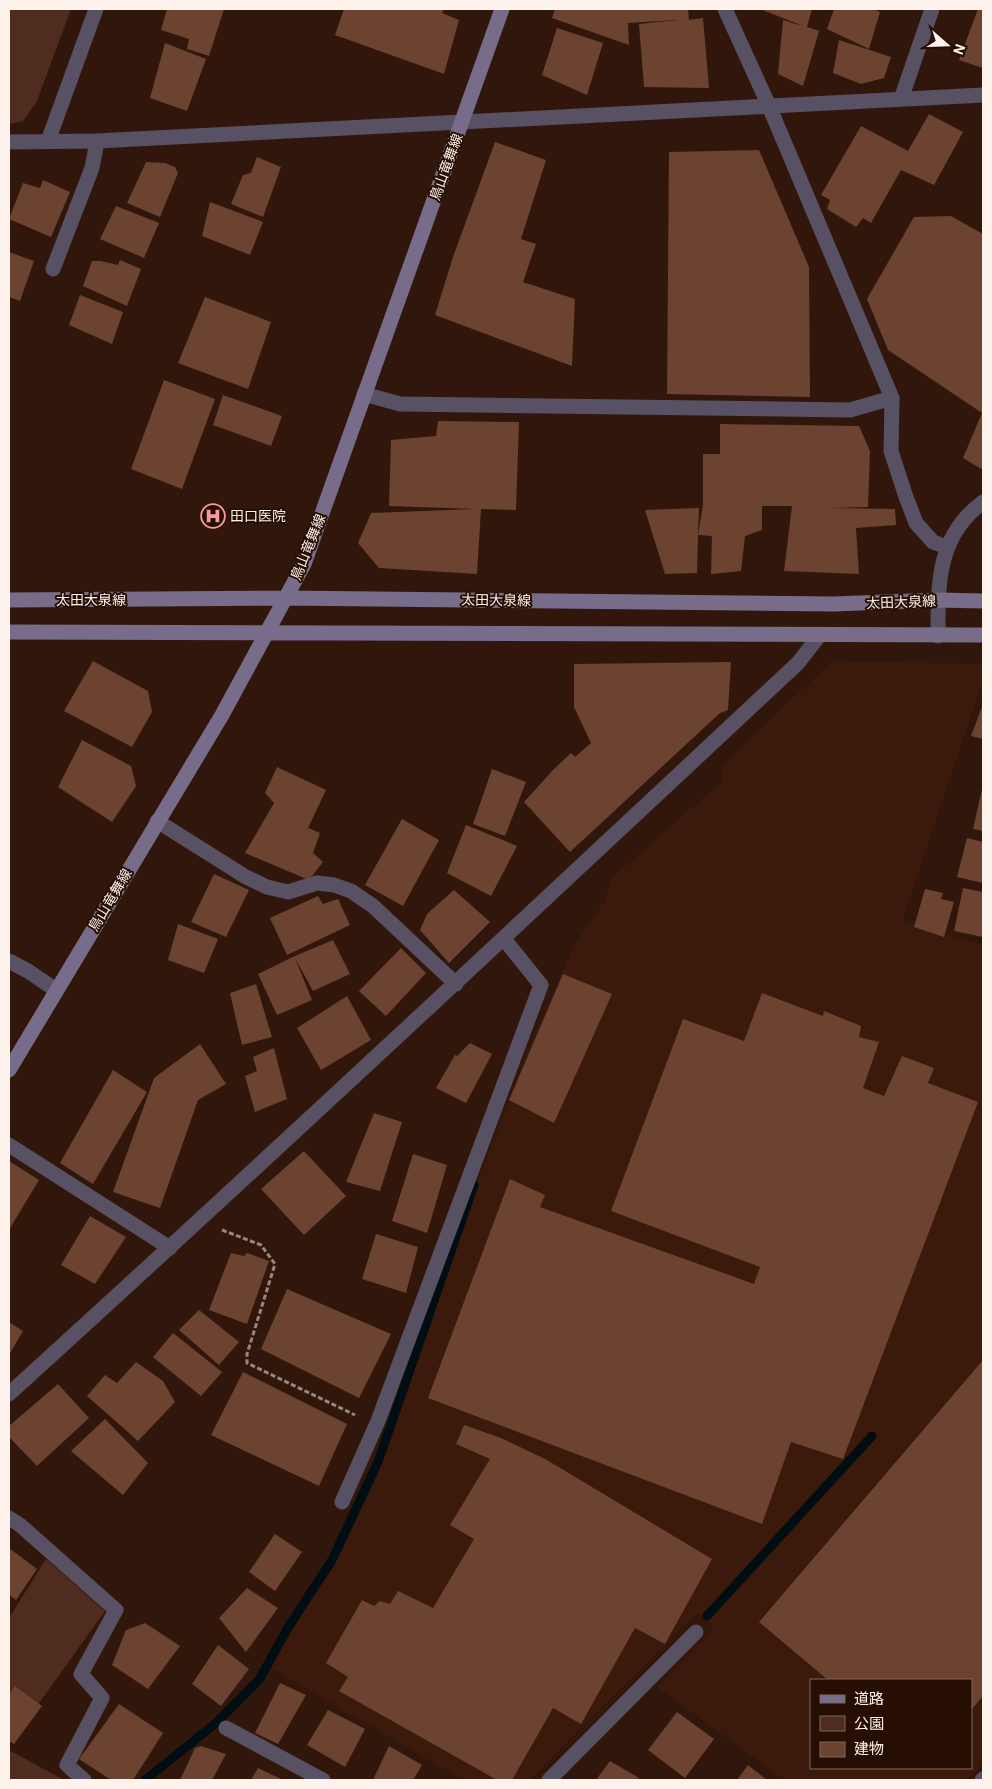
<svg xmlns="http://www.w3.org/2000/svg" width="992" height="1789" font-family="Roboto,'Noto Sans JP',sans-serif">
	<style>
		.built { fill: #3b1a0b; fill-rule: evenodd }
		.green { fill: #4f2c1d }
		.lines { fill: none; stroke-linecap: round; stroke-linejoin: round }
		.stream { stroke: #000d12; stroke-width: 9 }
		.building { fill: #6c4230 }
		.path { stroke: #99867e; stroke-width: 3; stroke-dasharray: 5 2.5; stroke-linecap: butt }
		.service { stroke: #575163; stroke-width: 15 }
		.minor { stroke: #575163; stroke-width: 15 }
		.secondary { stroke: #776d8a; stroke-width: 15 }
		.labels { text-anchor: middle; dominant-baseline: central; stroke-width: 4; stroke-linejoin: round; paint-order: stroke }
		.street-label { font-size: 14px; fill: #fef2ed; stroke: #270e03 }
		.poi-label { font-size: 14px; fill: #fef2ed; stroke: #270e03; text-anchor: start }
	</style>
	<rect width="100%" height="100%" fill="#31170b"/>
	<path class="built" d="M832 661 983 664V688H980L902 921 983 945V1764L968 1780H785L657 1687 714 1628 697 1612 529 1780H463L270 1667 314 1594 331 1570 388 1448 481 1173 528 1051 575 943 605 901 610 880 722 781 721 767ZM811 1680H971V1768H811Z"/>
	<path class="green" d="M9 9H71L37 101 23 121 9 124Z
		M46 1559 105 1611 9 1745V1618Z
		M9 1750 64 1780H9Z"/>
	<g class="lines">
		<path class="stream" d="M707 1616 872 1436
			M145 1780 216 1723 259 1680 289 1626 332 1560 378 1462 474 1185"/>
	</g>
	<path class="building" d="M167 9H224L209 56 187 49 189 39 161 30Z
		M344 9H444L442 13 459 20 444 74 335 35Z
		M555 9H688L689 20 703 18 709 88 644 87 639 24 678 20 628 23 629 45 552 18Z
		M760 9H812L807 27 819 31 803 86 778 74 783 20 803 26Z
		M834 9H873L880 12 869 49 827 29Z
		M978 9H983V68L959 60Z
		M557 28 603 43 587 95 542 75Z
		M839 40 891 57 884 78 861 84 833 73Z
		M165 43 206 59 187 111 150 98Z
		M929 114 963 132 934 185 901 170 871 223 863 218 856 227 827 209 830 200 821 195 861 126 908 151Z
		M495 142 546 160 521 239 536 244 523 282 575 299 572 366 435 315 453 257Z
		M759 150 809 267 810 397 667 394 669 152Z
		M257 157 281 167 263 217 231 204 243 175 251 173Z
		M146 162 165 163 175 167 178 173 160 217 127 203Z
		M43 180 70 192 51 237 9 219 23 183 40 188Z
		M210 202 263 222 250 255 202 236Z
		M116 206 159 223 144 258 100 239Z
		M951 216 983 234V470L963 458 982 413 888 350 867 299 914 217Z
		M9 252 34 261 20 301 9 297Z
		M120 260 141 269 127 306 83 286 92 261H101L118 265Z
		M80 295 123 312 112 344 69 325Z
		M205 297 271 322 248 389 178 363Z
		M164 380 215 399 182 489 131 469Z
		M223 395 282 416 271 446 213 425Z
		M438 421 519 422 516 510 481 509 477 574 379 568 358 543 371 513 475 509 389 506 391 440 436 436Z
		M720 424 859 426 870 451 868 507 832 508 895 509 896 525 856 528 859 574 784 571 792 506H762V530L745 536 741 571 711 574 712 536 698 535 697 573 665 574 645 510 699 508 698 535 703 505V454H720Z
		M93 661 148 691 152 712 132 747 64 711Z
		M731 662 728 710 720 713 570 852 524 802 553 770 571 753 575 757 591 743 574 707V664Z
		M983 704V739L971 736Z
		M82 740 131 766 136 786 112 822 58 787Z
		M277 767 326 790 308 828 320 833 313 853 323 862 309 880 245 853 274 803 265 793Z
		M492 769 526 782 505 836 473 824Z
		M982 789 983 790V831L973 829Z
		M402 819 439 840 403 906 365 885Z
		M466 825 517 846 491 896 447 873Z
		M967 838 983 842V883L957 877Z
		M214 874 249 890 226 937 191 922Z
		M963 888 983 892V937L954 931Z
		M925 889 943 893 941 899 954 902 944 937 914 927Z
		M454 890 490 922 449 963 420 930 427 914Z
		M318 896 323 904 338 899 350 925 287 955 270 918Z
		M178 924 218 939 204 973 168 960Z
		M333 940 350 974 313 991 295 958 312 1000 277 1015 258 974 295 956Z
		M401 948 426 973 386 1016 359 991Z
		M563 974 612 994 554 1123 509 1100Z
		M256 984 272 1037 242 1045 230 993Z
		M762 993 823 1016 824 1011 861 1026 859 1037 879 1042 863 1088 884 1096 902 1056 934 1068 928 1083 978 1102 843 1459 791 1442 762 1524 428 1398 510 1179 545 1195 540 1207 754 1284 760 1267 611 1211 683 1019 744 1041Z
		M347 996 371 1040 321 1070 297 1028Z
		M470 1043 492 1054 466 1103 436 1088 455 1055 457 1056Z
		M200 1044 226 1084 198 1100 160 1208 113 1192 154 1078Z
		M274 1048 287 1099 255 1112 245 1076 257 1071 253 1057Z
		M113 1070 147 1092 93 1184 60 1163Z
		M374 1113 402 1122 380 1191 346 1182Z
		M304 1151 346 1196 304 1235 261 1189Z
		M413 1154 447 1165 427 1233 392 1221Z
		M9 1161 39 1180 9 1230Z
		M90 1216 126 1237 95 1284 61 1265Z
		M376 1234 418 1247 406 1293 362 1279Z
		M231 1253 244 1256 247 1253 269 1261 247 1324 209 1310Z
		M287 1289 391 1334 359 1398 261 1349Z
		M199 1310 239 1342 219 1365 179 1330Z
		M9 1322 23 1331 9 1355Z
		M173 1333 222 1372 201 1396 153 1357Z
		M983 1360V1696L971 1710V1680H828L759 1622Z
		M136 1362 163 1381 175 1402 138 1441 87 1396 105 1375 117 1383Z
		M243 1372 347 1424 319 1486 211 1435Z
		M58 1384 89 1418 37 1466 9 1437V1426Z
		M105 1419 148 1463 123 1495 71 1451Z
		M464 1425 501 1438 547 1460 712 1559 665 1644 635 1628 581 1724 553 1708 512 1780H497L339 1691 348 1677 326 1663 362 1600 374 1606 380 1601 390 1604 398 1591 433 1608 474 1539 450 1525 490 1459 456 1444Z
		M275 1534 302 1552 275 1591 249 1572Z
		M9 1548 37 1569 16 1600 9 1595Z
		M247 1588 278 1608 246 1652 219 1618Z
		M145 1623 180 1646 148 1689 112 1665 126 1630Z
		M218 1645 249 1669 221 1706 192 1684Z
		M280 1683 306 1695 278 1744 255 1733Z
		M15 1686 42 1706 14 1744 9 1741V1695Z
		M119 1704 163 1733 133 1780H111L79 1759Z
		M328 1710 365 1729 345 1767 307 1745Z
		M677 1712 714 1739 685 1778 648 1750Z
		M201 1746 226 1754 212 1780H180L195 1748Z
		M389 1746 422 1765 413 1780H373Z
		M610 1761 639 1778 638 1780H596Z
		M748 1765 767 1780H737Z
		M258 1768 283 1780H251Z"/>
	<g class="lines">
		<path class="path" d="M222 1230 261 1245 275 1264 247 1354V1363L355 1415"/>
		<path class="service" d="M53 269 92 168 97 141
			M364 394 400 404 850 410 892 398
			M157 821 246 877 267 887 288 892 317 883 334 885 351 891 373 906 456 984
			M9 961 28 971 56 990
			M9 1145 170 1248
			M342 1502 378 1421 541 985
			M9 1518 20 1525 116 1610 81 1674 102 1698 67 1765 84 1780
			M982 1780 983 1779"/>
		<path class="minor" d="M725 9 769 106 892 398 891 451 906 497 916 523 933 542 947 547
			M901 99 932 9
			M48 141 96 9
			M9 142 97 141 983 95
			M938 636C938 583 937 536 983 502
			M504 939 541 985
			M9 1394C274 1153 536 908 798 663L819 636
			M226 1728 323 1780
			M549 1780 696 1632"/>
		<path class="secondary" d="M9 600 285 598 834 604 938 600 983 601
			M9 632 983 635
			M9 1070 222 715 304 564 502 9"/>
	</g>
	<defs>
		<g id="hospital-ring" transform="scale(1.25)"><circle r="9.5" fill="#270e03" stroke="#f49b9f" stroke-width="1.5"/><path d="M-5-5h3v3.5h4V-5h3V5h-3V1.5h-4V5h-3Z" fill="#f49b9f"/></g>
	</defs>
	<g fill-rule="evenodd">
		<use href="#hospital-ring" x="213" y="516"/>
	</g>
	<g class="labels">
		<g class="street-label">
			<text transform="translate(446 167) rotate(-70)">鳥山竜舞線</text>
			<text transform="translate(308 547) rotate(-68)">鳥山竜舞線</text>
			<text x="91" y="600">太田大泉線</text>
			<text transform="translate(496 600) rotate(1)">太田大泉線</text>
			<text transform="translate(901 602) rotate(-2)">太田大泉線</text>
			<text transform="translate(110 900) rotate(-59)">鳥山竜舞線</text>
		</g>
		<g class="poi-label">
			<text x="230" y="516">田口医院</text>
		</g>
	</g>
	<rect width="992" height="1789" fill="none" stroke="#fef2ed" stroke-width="20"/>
	<rect x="810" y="1679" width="162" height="90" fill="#270e03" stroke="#7d6961"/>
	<rect x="820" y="1695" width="25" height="8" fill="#776d8a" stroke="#7d6961"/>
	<text x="854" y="1704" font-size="15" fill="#fef2ed">道路</text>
	<rect x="820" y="1716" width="25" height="15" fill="#4f2c1d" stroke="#7d6961"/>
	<text x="854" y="1729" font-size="15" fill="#fef2ed">公園</text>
	<rect x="820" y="1742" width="25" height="15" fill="#6c4230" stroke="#7d6961"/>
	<text x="854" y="1754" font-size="15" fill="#fef2ed">建物</text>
	<g transform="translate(947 45) rotate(110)" stroke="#270e03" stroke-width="4" paint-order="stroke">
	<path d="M0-4L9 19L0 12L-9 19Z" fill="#fef2ed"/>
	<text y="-8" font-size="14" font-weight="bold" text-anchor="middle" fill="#fef2ed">N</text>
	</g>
</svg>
